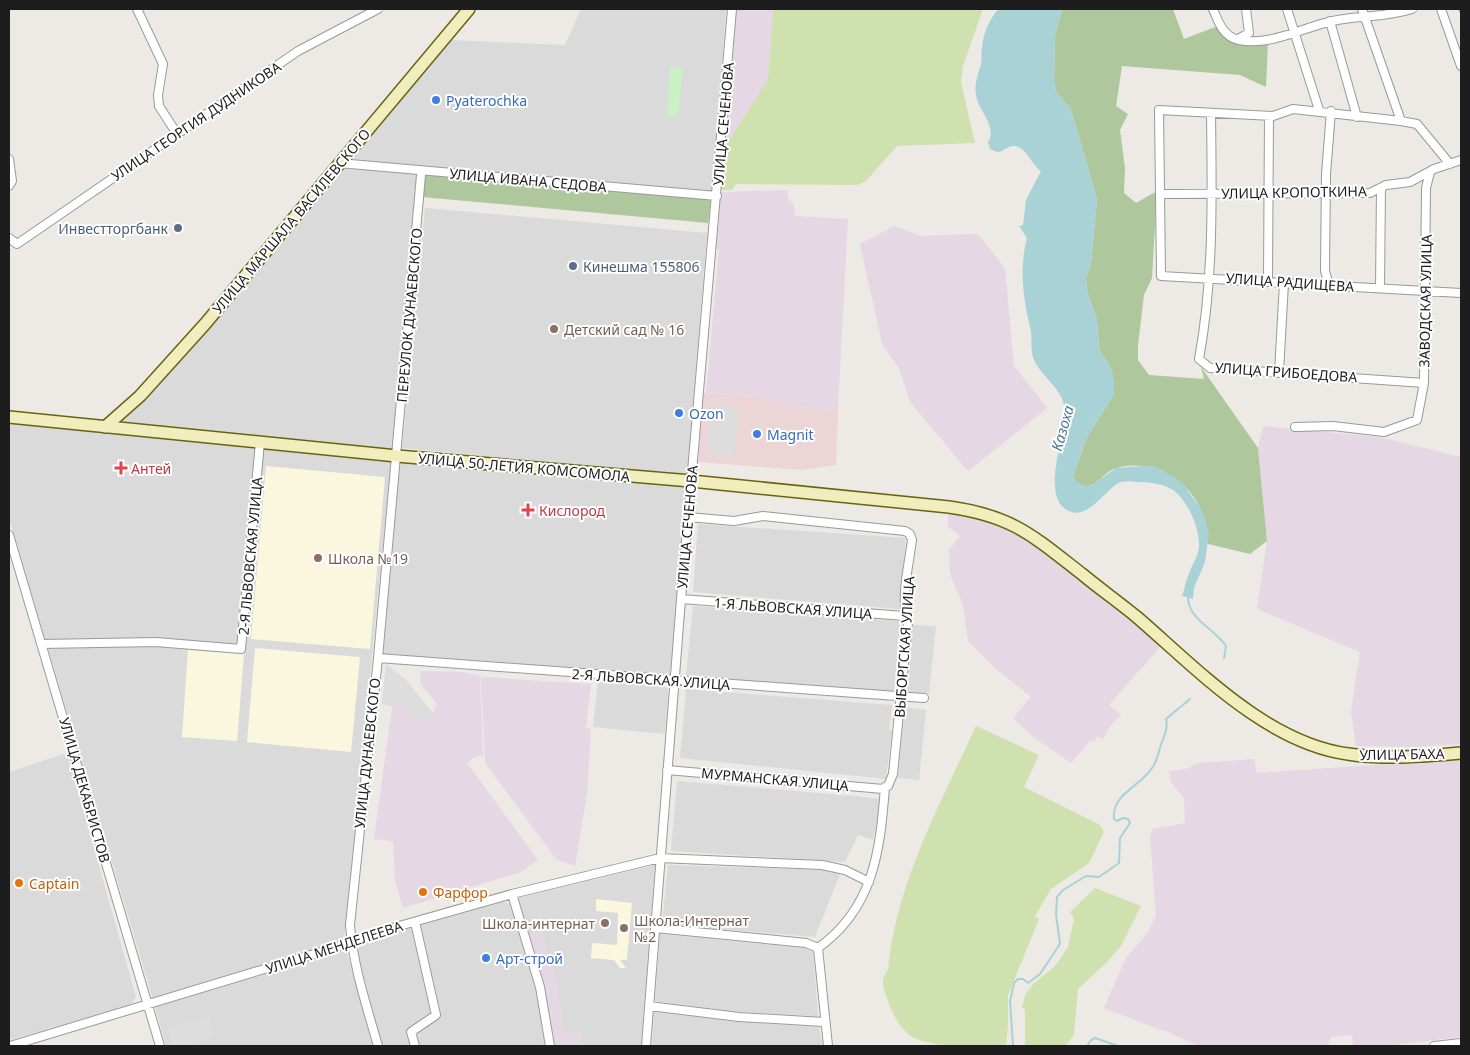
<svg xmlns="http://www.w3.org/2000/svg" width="1470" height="1055" font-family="'Noto Sans',sans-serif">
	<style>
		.residential { fill: #dbdada }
		.commercial { fill: #ecd5d7 }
		.industrial { fill: #e5d7e4 }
		.education { fill: #fbf7df }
		.grass { fill: #cfe1af }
		.forest { fill: #afc79d }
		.park { fill: #c8f2c5 }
		.parking { fill: #ddd }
		.water { fill: #a9d2d6 }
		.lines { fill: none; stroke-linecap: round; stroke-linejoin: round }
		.stream { stroke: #a9d2d6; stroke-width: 2 }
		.street-casing { stroke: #9a9a9a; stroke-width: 10 }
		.secondary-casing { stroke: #676411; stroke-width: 14 }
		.street { stroke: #fff; stroke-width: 8 }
		.secondary { stroke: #f2edbd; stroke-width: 11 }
		.rail { stroke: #6b6b6b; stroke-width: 2; stroke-dasharray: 10 10; stroke-linecap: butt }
		.shop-dot { fill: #3f7fe0; stroke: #fff; stroke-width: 2 }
		.service-dot { fill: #5c6f8a; stroke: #fff; stroke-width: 2 }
		.education-dot { fill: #8d6e63; stroke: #fff; stroke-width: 2 }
		.health-dot { fill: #e0444e; stroke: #fff; stroke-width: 2 }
		.food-dot { fill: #e8710a; stroke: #fff; stroke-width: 2 }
		.labels { text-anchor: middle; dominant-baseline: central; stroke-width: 4; stroke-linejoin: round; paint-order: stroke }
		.shop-label { font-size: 14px; fill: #366cbe; stroke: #fff; text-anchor: start }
		.street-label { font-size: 14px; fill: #1d1d1d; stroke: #fff }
		.service-label { font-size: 14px; fill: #4e5e75; stroke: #fff; text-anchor: end }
		.education-label { font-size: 14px; fill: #785e54; stroke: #fff; text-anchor: start }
		.health-label { font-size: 14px; fill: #be3a42; stroke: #fff; text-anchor: start }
		.food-label { font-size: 14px; fill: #c56008; stroke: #fff; text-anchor: start }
		.water-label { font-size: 15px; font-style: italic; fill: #4e7993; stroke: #fff }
	</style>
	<rect width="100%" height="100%" fill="#ede9e4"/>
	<path class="residential" d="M581 9H726L712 191 347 159 448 40 565 45Z
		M341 168 417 174 393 450 120 422Z
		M425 208 707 233 687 476 402 448Z
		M9 423 391 462 344 941 153 999 9 518Z
		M400 462 686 486 670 677 383 655Z
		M698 524 906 538 900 609 693 592Z
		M693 606 900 621 894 694 686 676Z
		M912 625 936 626 929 694 907 693Z
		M598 681 661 685 667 688 668 694 665 734 593 727Z
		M686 689 892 705 889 730H892L886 779 680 758Z
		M905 707 926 710 919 780 898 778Z
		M67 753 136 997 130 1005 9 1040V772Z
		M677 781 854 796 882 799 873 840 858 835 845 862 671 851Z
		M655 865 641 1046H555L545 985 518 898Z
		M668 865 827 870 840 874 815 937 662 924Z
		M502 901 510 904 536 987 546 1046H383L367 993 358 954 359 946 363 942Z
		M660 934 804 948 813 951 818 1016 739 1012 655 1001Z
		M346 949 373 1046H166L155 1007Z
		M654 1012 738 1022 819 1027 822 1046H652Z"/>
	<path class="commercial" d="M703 393 776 398 797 407 838 409 836 465 802 470 698 462Z"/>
	<path class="industrial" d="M736 9H773L768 79 724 149Z
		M787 190 788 199 794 204 795 216 848 219 838 409 797 407 777 401 776 398 706 393 719 250 716 249 720 192Z
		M894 226 920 236 978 234 1005 268 1014 366 1047 408 968 471 910 402 899 368 882 344 860 244Z
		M1263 426 1379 437 1461 457V744L1415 747 1356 746 1351 711 1360 652 1257 609 1267 541 1258 448Z
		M948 512 983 517 1023 535 1162 645 1109 705 1121 715 1111 725 1103 739 1097 736 1094 742 1090 741 1071 763 1033 737 1013 718 1031 697 997 670 968 641 963 605 950 574 949 550 960 536 948 527Z
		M421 671 463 672 480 676 483 756H476L467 763 538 860 521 872 403 908 395 880 393 841 374 839 392 707 394 705 403 708 410 711 409 715 433 713 437 704 420 683Z
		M481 677 591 684 586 728 591 729 587 794 575 866 556 859 485 763Z
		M1254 759 1257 773 1461 759V1037L1384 1046H1353L1352 1035 1331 1037 1327 1046H1198L1164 1030H1160L1104 1008 1126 958 1146 935 1156 916 1150 836 1153 829 1185 823 1184 798 1171 782 1169 771 1189 768 1196 763Z
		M542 931 556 978 565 1032H581L583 1046H554L543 979 529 935Z"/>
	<path class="education" d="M266 466 385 477 370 649 251 639Z
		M255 648 360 657 351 752 247 742Z
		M188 650 244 654 237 741 182 737Z
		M596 899 632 903 627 960H620L626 968H620L614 960 591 958 592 943 617 945 618 913 596 911Z"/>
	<path class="grass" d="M773 9H983L963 66 961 82 975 143 897 146 865 182 857 185 736 184 732 190H720L724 149 768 79Z
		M976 726 1039 755 1024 787 1100 825 1104 832 1089 863 1051 889 1035 916 1039 919 1008 995V1025L1006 1046C983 1046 925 1049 908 1034 898 1025 891 1011 887 998 883 988 880 979 888 970 896 883 940 805 976 726Z
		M1095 888 1141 906 1121 946 1107 962 1078 989 1074 1034 1066 1046H1025V1010L1022 1008 1025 995 1033 984 1055 966 1068 947 1074 919 1070 912Z"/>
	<path class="forest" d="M1062 9H1173L1184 39 1215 27C1234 47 1242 46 1268 42L1266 87 1240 75 1122 66 1116 106 1128 114 1120 130 1125 169 1124 193 1136 203 1157 191 1152 278 1144 295 1138 345V360L1149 375 1204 379 1201 367 1258 448 1267 541 1250 554 1208 544C1209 496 1166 455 1117 468 1104 471 1100 485 1085 487L1076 482 1073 477 1086 439 1114 394 1112 370 1099 349 1097 320 1087 291 1086 278 1091 263 1097 199 1070 107 1057 94 1054 82 1055 35Z
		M424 175 711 199 708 223 422 197Z"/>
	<path class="park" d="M683 67 678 116H667L670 68Z"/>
	<path class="parking" d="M711 405 738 407 734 457 708 455Z
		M386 664 406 680 433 713 427 724 408 715 410 711 403 708 382 704Z
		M209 1016 215 1037 183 1046H172L167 1028Z"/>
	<path class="water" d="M998 9H1062L1055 35 1054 82 1057 94 1070 107 1097 199 1091 263 1086 278 1087 291 1097 320 1099 349 1112 370 1114 380V394L1086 439 1073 477 1081 485 1091 486 1116 468 1142 466H1153L1163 470 1183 484 1202 510 1209 533 1205 562 1194 588 1193 599 1182 596C1185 588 1186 579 1190 571 1193 563 1198 556 1199 547 1200 528 1188 501 1173 490 1162 483 1149 482 1136 482 1131 481 1127 481 1121 482 1106 487 1086 526 1064 508 1041 489 1069 430 1064 405 1060 386 1039 375 1033 357 1030 348 1033 337 1030 327 1023 297 1019 268 1027 238L1019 226 1023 225 1026 200 1041 171C1033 166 1026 147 1015 146 1008 145 1003 152 997 152L990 149 988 142C998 126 978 111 976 95 974 84 978 75 981 64 982 59 981 54 982 48 983 33 989 21 998 9Z"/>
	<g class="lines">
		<path class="stream" d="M1188 598C1189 620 1214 628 1226 646L1224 658
			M1013 1046 1010 1001 1014 983 1018 979H1023L1028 983 1040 974 1058 947 1060 943 1056 915 1057 897 1063 890 1086 876 1099 877 1119 863 1120 838 1130 823 1128 819 1123 818 1117 821 1114 819C1111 793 1143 786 1154 765 1158 758 1159 749 1162 742 1165 734 1168 728 1166 719L1190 699
			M1087 1046 1091 1040 1095 1038 1118 1046"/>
		<g class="street-casing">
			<path id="street" d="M137 9 163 64 158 95 159 106 177 134
				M1213 9C1218 21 1223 37 1239 40 1275 47 1309 23 1344 19 1369 15 1387 17 1412 9
				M1287 9 1319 110
				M1362 9 1401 121
				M1441 9 1461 66
				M1330 21 1357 117
				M1238 39 1249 33 1246 9
				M1211 113C1212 195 1214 278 1199 359L1210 368 1424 383 1426 188 1430 172
				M9 159 12 181 9 186
				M339 163 717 196
				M1450 164 1417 124 1401 121 1293 109 1273 116 1159 110 1161 276 1461 293
				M1161 194 1370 193 1386 185 1410 182 1434 169 1461 160
				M9 238 17 244 298 51 378 9
				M1268 281 1269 116
				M1329 285 1325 271 1326 174 1331 111
				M1380 288 1381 188
				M1279 372 1284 283
				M1295 427 1333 426 1384 432 1417 420 1424 383
				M9 535 160 1046
				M681 599 905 616
				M41 644 156 642 241 649 260 442
				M378 658 924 698
				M667 770 883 789 888 786 893 774 908 622C900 598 909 565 912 540L910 534 905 531 763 516 734 521 688 517
				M512 894 540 987 550 1046
				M415 922 436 1015 411 1032 415 1046
				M655 928 806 943 818 948
				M818 948C874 908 880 851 885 787
				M818 948 828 1046
				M649 1006 739 1017 824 1022
				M10 1046 337 947 364 936 512 894 660 858 822 865 845 870 869 882
				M378 1046C367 1007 353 966 350 925L378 658 421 175
				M646 1046 681 599 732 9
				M1434 1046 1461 1043"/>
		</g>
		<g class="secondary-casing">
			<path id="secondary" d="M9 417 397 456 691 481 949 507C1013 516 1033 536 1082 574 1100 589 1120 603 1138 618 1198 670 1267 743 1348 754 1385 760 1424 756 1461 753
				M105 427 140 396 205 324 469 9"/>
		</g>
		<use href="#street" class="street"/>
		<use href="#secondary" class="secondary"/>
		<path class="rail" d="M1460 9 1461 13"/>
	</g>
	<g class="shop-dot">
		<circle cx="436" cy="100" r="5"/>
		<circle cx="679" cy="413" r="5"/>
		<circle cx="757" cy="434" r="5"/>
		<circle cx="486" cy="958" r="5"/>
	</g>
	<g class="service-dot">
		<circle cx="178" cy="228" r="5"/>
		<circle cx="573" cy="266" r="5"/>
	</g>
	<g class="education-dot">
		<circle cx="554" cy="329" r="5"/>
		<circle cx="318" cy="558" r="5"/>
		<circle cx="605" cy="923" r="5"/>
		<circle cx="624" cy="928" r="5"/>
	</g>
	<g class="health-dot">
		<path d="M118.5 460.5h5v5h5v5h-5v5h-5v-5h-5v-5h5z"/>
		<path d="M525.5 502.5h5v5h5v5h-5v5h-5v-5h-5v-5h5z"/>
	</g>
	<g class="food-dot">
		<circle cx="19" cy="883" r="5"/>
		<circle cx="423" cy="892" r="5"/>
	</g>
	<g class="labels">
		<g class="shop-label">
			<text x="446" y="100">Pyaterochka</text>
			<text x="689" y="413">Ozon</text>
			<text x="767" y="434">Magnit</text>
			<text x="496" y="958">Арт-строй</text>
		</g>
		<g class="street-label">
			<text transform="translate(196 121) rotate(-34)">УЛИЦА ГЕОРГИЯ ДУДНИКОВА</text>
			<text transform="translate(723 124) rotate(-85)">УЛИЦА СЕЧЕНОВА</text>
			<text transform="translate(528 180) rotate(5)">УЛИЦА ИВАНА СЕДОВА</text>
			<text transform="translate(1294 192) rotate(-1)">УЛИЦА КРОПОТКИНА</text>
			<text transform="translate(291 221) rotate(-50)">УЛИЦА МАРШАЛА ВАСИЛЕВСКОГО</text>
			<text transform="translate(1290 282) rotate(4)">УЛИЦА РАДИЩЕВА</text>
			<text transform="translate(1425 301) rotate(-89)">ЗАВОДСКАЯ УЛИЦА</text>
			<text transform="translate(409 315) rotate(-85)">ПЕРЕУЛОК ДУНАЕВСКОГО</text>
			<text transform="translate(1286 372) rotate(4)">УЛИЦА ГРИБОЕДОВА</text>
			<text transform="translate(524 467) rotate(5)">УЛИЦА 50-ЛЕТИЯ КОМСОМОЛА</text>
			<text transform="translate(687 527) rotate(-85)">УЛИЦА СЕЧЕНОВА</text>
			<text transform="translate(250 556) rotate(-85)">2-Я ЛЬВОВСКАЯ УЛИЦА</text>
			<text transform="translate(793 608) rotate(4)">1-Я ЛЬВОВСКАЯ УЛИЦА</text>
			<text transform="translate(904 647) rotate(-86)">ВЫБОРГСКАЯ УЛИЦА</text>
			<text transform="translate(651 679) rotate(4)">2-Я ЛЬВОВСКАЯ УЛИЦА</text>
			<text transform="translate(367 753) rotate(-84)">УЛИЦА ДУНАЕВСКОГО</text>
			<text transform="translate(1402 754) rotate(-1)">УЛИЦА БАХА</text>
			<text transform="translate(775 779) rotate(5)">МУРМАНСКАЯ УЛИЦА</text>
			<text transform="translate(85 790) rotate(74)">УЛИЦА ДЕКАБРИСТОВ</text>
			<text transform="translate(334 947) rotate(-18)">УЛИЦА МЕНДЕЛЕЕВА</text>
		</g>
		<g class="service-label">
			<text x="168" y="228">Инвестторгбанк</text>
			<text x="583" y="266" text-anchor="start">Кинешма 155806</text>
		</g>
		<g class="education-label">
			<text x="564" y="329">Детский сад № 16</text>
			<text x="328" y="558">Школа №19</text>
			<text x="634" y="920">Школа-Интернат<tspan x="634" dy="16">№2</tspan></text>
			<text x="595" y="923" text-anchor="end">Школа-интернат</text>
		</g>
		<g class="health-label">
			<text x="131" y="468">Антей</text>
			<text x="539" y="510">Кислород</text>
		</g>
		<g class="food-label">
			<text x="29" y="883">Captain</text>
			<text x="433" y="892">Фарфор</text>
		</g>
		<g class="water-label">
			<text transform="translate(1062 428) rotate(-74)">Казоха</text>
		</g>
	</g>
	<rect width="1470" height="1055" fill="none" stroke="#1d1d1d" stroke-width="20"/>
</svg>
